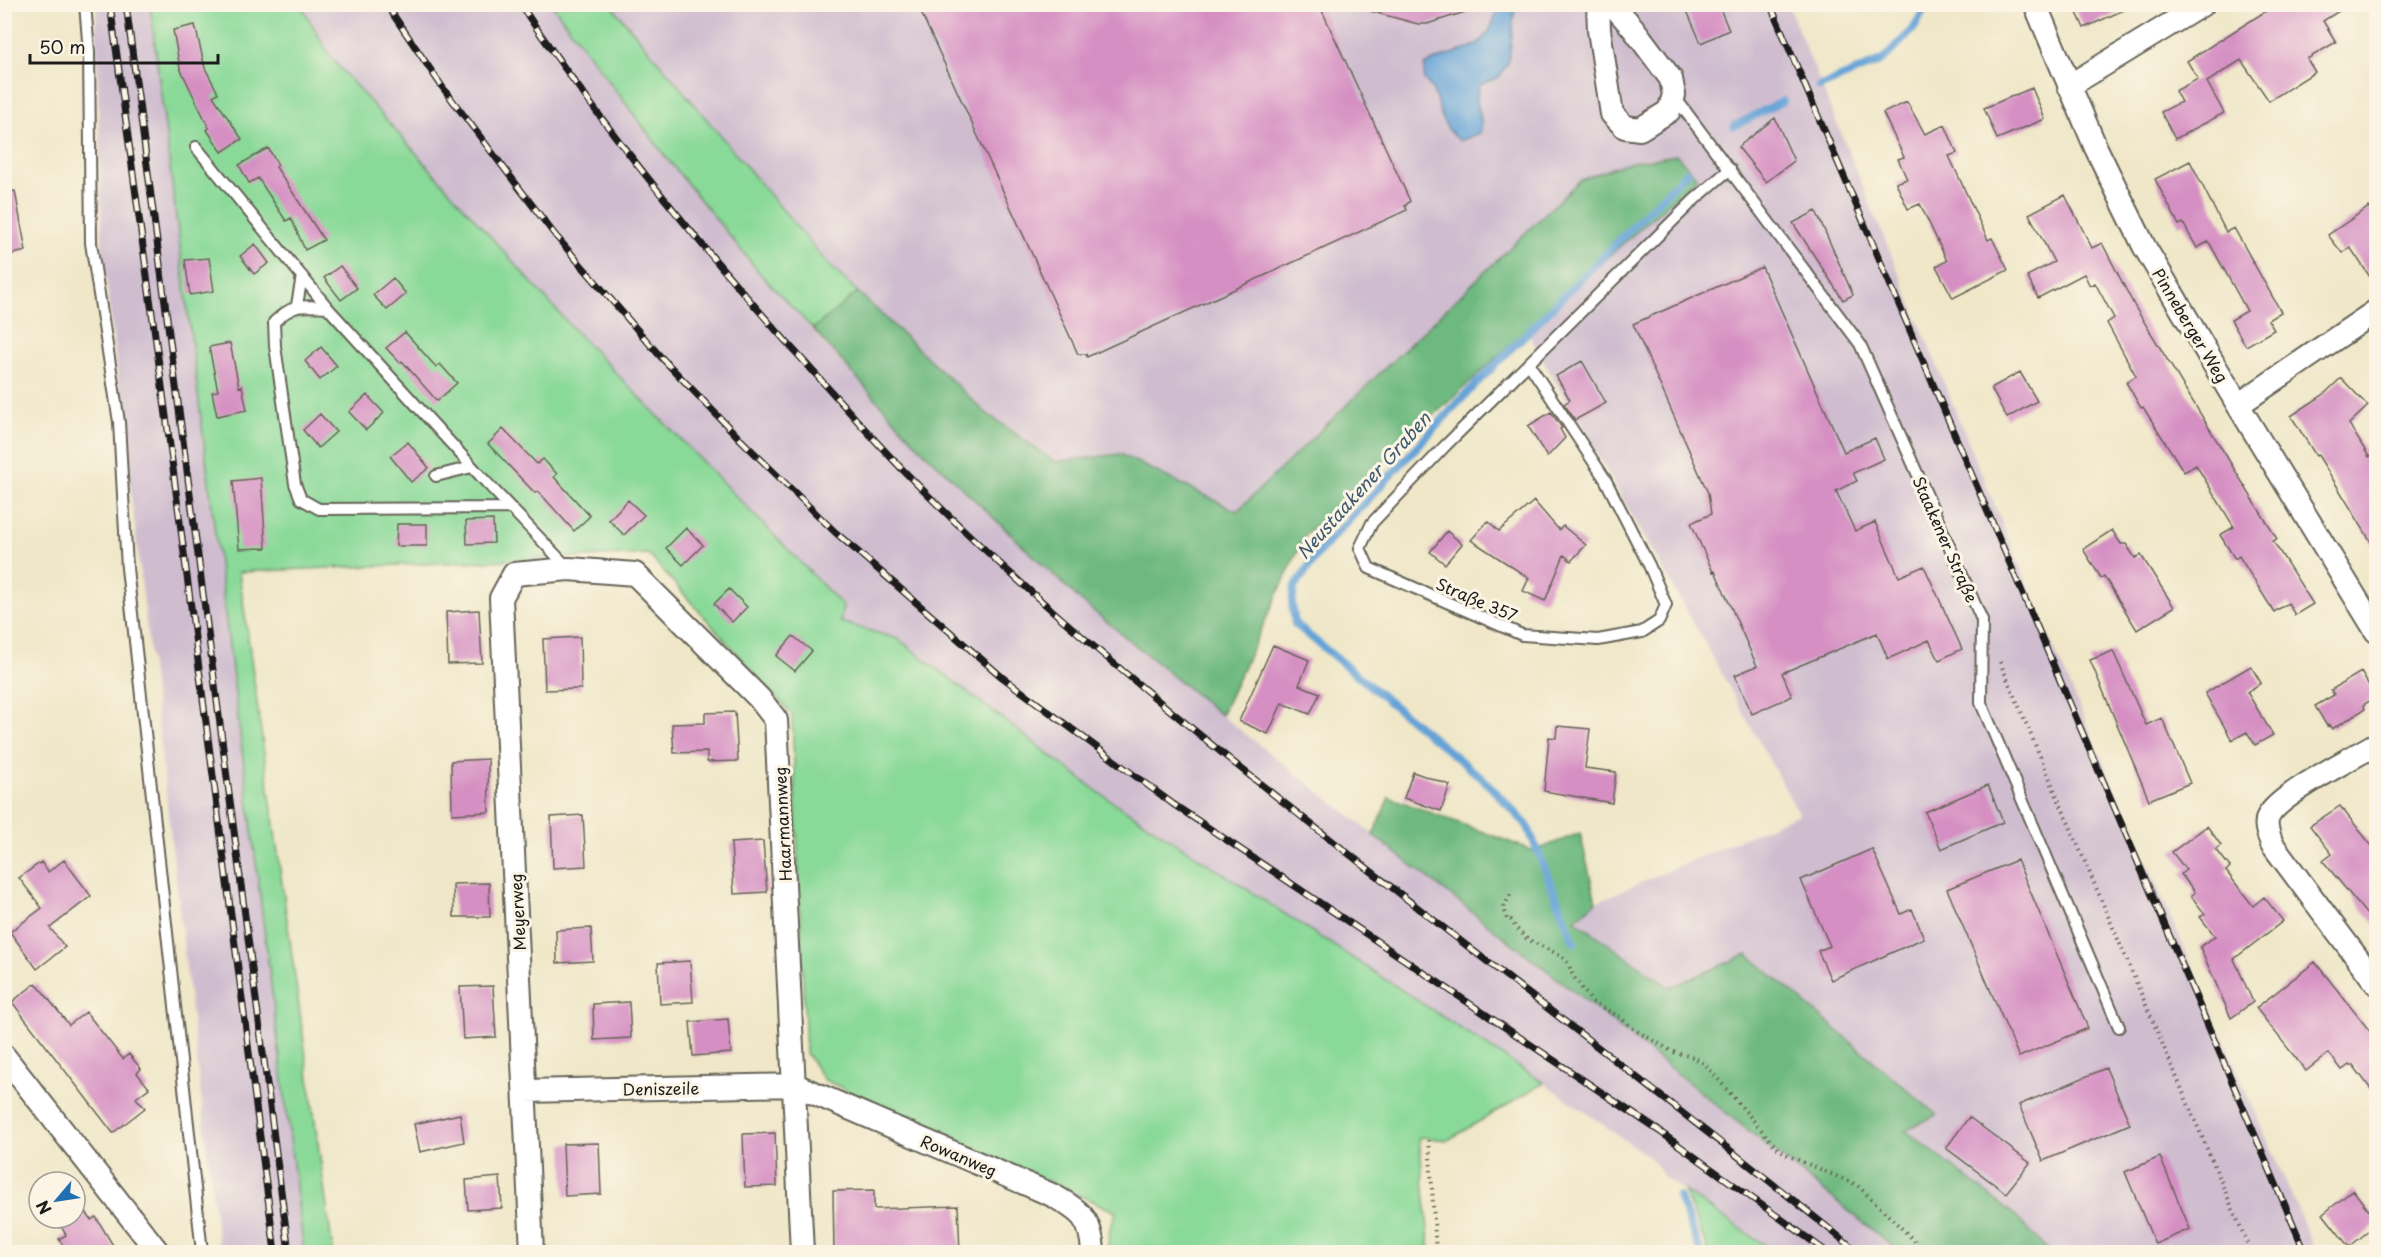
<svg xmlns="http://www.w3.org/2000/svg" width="2381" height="1257" font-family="'Playpen Sans',sans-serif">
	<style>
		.industrial { fill: #cfbdcf }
		.green { fill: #89d998; stroke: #527a5a; stroke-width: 1.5 }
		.forest { fill: #6eb980; stroke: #456a4e; stroke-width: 1.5 }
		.water { fill: #65a3d7; stroke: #40607a; stroke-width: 1.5 }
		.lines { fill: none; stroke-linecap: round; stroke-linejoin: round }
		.stream { stroke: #65a3d7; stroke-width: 8 }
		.building { fill: #d58fc3 }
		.lane-casing { stroke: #666358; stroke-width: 14 }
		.street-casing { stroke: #666358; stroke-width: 26 }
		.path { stroke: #666358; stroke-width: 4; stroke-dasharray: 1.5 4.5; stroke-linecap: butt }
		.lane { stroke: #fff; stroke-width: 10 }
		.street { stroke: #fff; stroke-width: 22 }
		.rail-casing { stroke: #1c1c1c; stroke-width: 7 }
		.rail { stroke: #fcf5e5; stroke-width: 4.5; stroke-dasharray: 14; stroke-linecap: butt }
		.labels { text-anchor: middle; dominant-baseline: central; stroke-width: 6; stroke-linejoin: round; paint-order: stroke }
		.street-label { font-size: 16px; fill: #1c1c1c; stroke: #fcf5e5 }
		.water-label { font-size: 18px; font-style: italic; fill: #3d5970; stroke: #fcf5e5 }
	</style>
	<rect width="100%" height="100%" fill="#fcf5e5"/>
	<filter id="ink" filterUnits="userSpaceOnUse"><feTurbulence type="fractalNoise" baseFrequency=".0167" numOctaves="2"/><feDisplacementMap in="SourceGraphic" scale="12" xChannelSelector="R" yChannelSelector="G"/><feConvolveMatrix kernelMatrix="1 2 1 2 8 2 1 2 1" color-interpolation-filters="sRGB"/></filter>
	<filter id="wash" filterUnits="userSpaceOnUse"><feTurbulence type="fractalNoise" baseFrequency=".008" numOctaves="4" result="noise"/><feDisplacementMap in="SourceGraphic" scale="24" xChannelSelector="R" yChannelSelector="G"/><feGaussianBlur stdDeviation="1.35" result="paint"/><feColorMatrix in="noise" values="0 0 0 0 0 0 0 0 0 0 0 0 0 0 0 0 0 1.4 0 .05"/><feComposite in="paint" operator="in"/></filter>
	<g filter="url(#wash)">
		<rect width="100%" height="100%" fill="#efe7c8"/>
		<path class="industrial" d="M96 5H150L304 1252H219L102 243Z
			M301 5H552L763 277 919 447 1080 600 1221 715 1590 1004 1900 1252H1775L1663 1177 1653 1160 1544 1083 1098 792 898 639 839 622 843 606 575 331 331 58Z
			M611 5H1788L2049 637 2316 1252H2050L2015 1215 1905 1130 1936 1115 1670 988 1575 920 1596 902 1799 814 1701 636 1526 330 1696 179 1677 155 1580 180 1237 511 1120 454 1055 462 985 412 828 264Z"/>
		<path class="green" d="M150 5H301L331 58 575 331 843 606 840 622 898 639 1098 792 1544 1083 1448 1140 1419 1137 1430 1252H1107L1110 1229 1116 1212 824 1080 806 1053 792 715 648 554 239 572 333 1252H304Z
			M552 5H611L828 264 858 292 813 329 763 277 665 156Z
			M1684 1191 1775 1252H1709Z"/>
		<path class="forest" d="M1677 155 1697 178 1526 330 1306 534 1221 715 1080 600 919 447 813 329 858 292 985 412 1055 462 1120 454 1237 511 1580 180 1626 163Z
			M1389 797 1534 851 1580 833 1596 902 1575 920 1670 988 1747 954 1937 1115 1905 1130 2015 1215 2050 1252H1900L1590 1004 1373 835Z"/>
		<path class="water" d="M1498 5H1515L1509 61 1499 77 1480 85C1471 104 1486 116 1480 133L1460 141C1433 120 1444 99 1424 79L1425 65C1462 44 1487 58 1498 5Z"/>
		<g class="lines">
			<path class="stream" d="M1819 87 1883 60 1914 28 1927 4
				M1734 126 1783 101
				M1574 942 1527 825 1484 780 1295 624 1292 604 1294 588 1319 552 1470 390 1687 172
				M1679 1197 1701 1252"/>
		</g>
		<g id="blocks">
			<path class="building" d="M917 4H1319L1410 201 1405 206 1407 210 1087 357 1086 354H1078Z
				M1367 4H1475V9L1427 24H1418L1366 10Z
				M1684 4H1718L1729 30 1701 43Z
				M2073 4H2137L2084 28Z
				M2277 4H2350L2323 21 2336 42 2307 59 2315 72 2269 101 2241 60 2207 82 2224 113 2175 139 2161 112 2181 102 2175 91 2198 79 2187 61Z
				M195 25 205 68 218 93 213 96 242 139 222 152 207 130 209 128 180 68 173 30Z
				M2032 88 2045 119 1997 139 1984 108Z
				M1907 102 1925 134 1945 125 1957 153 1949 156 1988 240 1992 238 2008 270 1953 298 1936 266 1947 261 1920 204 1908 209 1896 183 1907 179 1898 159 1904 157 1883 113Z
				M1775 118 1794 161 1766 182 1738 147Z
				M268 148 278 165 276 167 324 240 305 250 291 218 286 221 258 178 249 183 239 165Z
				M2190 161 2226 232 2234 228 2281 312 2268 320 2274 330 2246 346 2231 320 2247 311 2210 244 2208 242 2197 248 2183 223 2179 225 2155 179Z
				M15 191 26 251 4 256V192Z
				M2065 195 2092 248 2102 243 2135 307 2277 539 2273 541 2313 604 2295 615 2288 603 2274 612 2239 556 2235 559 2220 535 2234 527 2196 465 2184 472 2143 407 2141 408 2126 382 2136 376 2107 323 2114 318 2095 283 2090 286 2084 274 2038 298 2027 276 2054 262 2029 214Z
				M2369 207 2376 217V286L2350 247 2342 253 2328 235Z
				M1816 211 1853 295 1843 300 1793 223Z
				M255 244 269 263 254 274 240 256Z
				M209 258 214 291 190 295 185 260Z
				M340 266 357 288 341 300 324 278Z
				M1762 267 1844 452 1875 438 1884 459 1853 473 1857 481 1836 491 1855 531 1875 522 1899 577 1924 566 1962 649 1939 660 1929 640 1888 659 1877 633 1782 673 1792 696 1752 714 1735 675 1757 666 1715 571 1713 572 1691 523 1711 514 1708 493 1633 324Z
				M393 278 406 294 387 310 373 295Z
				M405 332 436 367 440 364 457 383 437 401 402 361 400 363 386 348Z
				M230 343 239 387 242 386 247 410 217 416 212 392 218 391 209 347Z
				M321 347 337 366 320 380 305 361Z
				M1582 361 1606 403 1575 420 1564 404 1570 400 1556 376Z
				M2020 372 2037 401 2007 418 1991 388Z
				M2341 378 2368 406 2349 424 2369 457 2376 453V550L2318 455 2316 456 2291 416 2323 395Z
				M367 395 384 413 366 430 349 412Z
				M1551 412 1562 428 1560 429 1565 438 1547 457 1528 426Z
				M320 414 336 432 318 448 303 430Z
				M503 429 537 464 543 459 557 474 554 477 590 516 574 531 538 491 535 493 488 444Z
				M408 442 429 468 411 482 390 456Z
				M261 478 266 548 239 549 233 481Z
				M628 500 644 515 624 535 609 520Z
				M1534 501 1559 530 1563 526 1586 545 1571 561 1564 555 1545 601 1523 591 1529 578 1471 540 1488 521 1499 531Z
				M493 520 494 543 467 544 466 521Z
				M397 524H427V546H396Z
				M686 528 703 545 683 565 666 548Z
				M2112 530 2121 544H2126L2135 558 2141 555 2174 607 2137 630 2104 576 2101 578 2083 549Z
				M1447 531 1462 544 1445 564 1430 552Z
				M729 589 747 607 732 622 714 604Z
				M479 610 482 663 448 664 446 612Z
				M793 636 812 651 795 671 776 656Z
				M580 637 581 689 545 690 543 639Z
				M1273 645 1309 660 1299 685 1320 693 1310 714 1282 703 1268 734 1239 721Z
				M2113 651 2146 725 2162 718 2190 783 2149 800 2090 660Z
				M2251 666 2261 683 2247 692 2273 735 2255 745 2247 732 2232 740 2205 693Z
				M2361 672 2376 697 2363 705 2365 709 2332 729 2329 725 2327 726 2315 706 2334 695 2331 690Z
				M735 712 738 761 707 762V752L674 753 672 724 705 723V713Z
				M1557 726 1590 729 1585 768 1616 772 1612 803 1544 791 1549 737 1556 738Z
				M488 759 489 812 452 814 451 761Z
				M1413 772 1450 785 1441 811 1404 798Z
				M1988 785 2003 822 1941 849 1925 812Z
				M2340 806 2376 851V926L2323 861 2332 854 2310 826Z
				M583 815 586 866 553 868 551 817Z
				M2207 826 2221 845 2216 849 2230 867 2226 871 2253 906 2264 897 2283 921 2234 959 2253 1002 2231 1018 2200 947 2215 936 2200 917 2205 914 2191 896 2195 892 2181 874 2186 870 2172 852Z
				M763 841 767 892 734 894 731 843Z
				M1872 849 1901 914 1912 909 1924 938 1831 980 1818 951 1830 946 1801 880Z
				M64 860 91 896 50 928 65 947 37 969 10 932 42 908 19 878 41 862 48 872Z
				M2017 860 2088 1028 2019 1057 1947 889Z
				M489 883 490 917H454L453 884Z
				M591 928 593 961 557 963 556 930Z
				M690 961 693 1002 660 1004 658 963Z
				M2315 962 2376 1039V1096L2353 1065H2349L2342 1070 2329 1053 2306 1071 2256 1008Z
				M36 983 69 1025 86 1012 123 1059 129 1054 141 1069 137 1073 149 1088 136 1098 145 1108 113 1133 12 1002Z
				M493 986 496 1037 463 1039 460 987Z
				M629 1002 631 1038 594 1040 593 1004Z
				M728 1019 731 1053 693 1056 690 1022Z
				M2106 1068 2130 1124 2043 1161 2019 1105Z
				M460 1114 464 1142 420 1152 414 1124Z
				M1969 1117 2030 1163 2006 1193 1946 1148Z
				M775 1133 777 1186 745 1187 743 1134Z
				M599 1143 601 1194 565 1196 563 1144Z
				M2160 1157 2190 1229 2155 1244 2125 1172Z
				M500 1177 502 1208 468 1210 466 1180Z
				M874 1190V1209L958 1206 960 1252H834L833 1191Z
				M2353 1190 2376 1220V1225L2349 1247 2323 1214Z
				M83 1207 91 1220 96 1217 117 1252H67L59 1239 66 1235 58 1221 64 1218H75V1211Z"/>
		</g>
	</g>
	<g filter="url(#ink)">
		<use href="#blocks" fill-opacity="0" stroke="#666358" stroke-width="1.5"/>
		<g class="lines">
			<g class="lane-casing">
				<path id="lane" d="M85 4 89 52 91 243 119 422 127 568 202 1252
					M1674 96 1860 344 1982 620 1981 703 2119 1027
					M196 147 327 307 486 482 569 569
					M297 305 302 276
					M327 307C301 306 294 303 274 322L275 346 295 484 301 499 319 509 511 508
					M1529 364 1605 479 1649 565 1666 605 1659 621 1642 632 1598 640 1522 635 1369 568 1360 548 1372 523 1445 446 1694 200 1730 169
					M436 476 472 467"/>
			</g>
			<g class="street-casing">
				<path id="street" d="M1598 4 1599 30 1612 114 1625 127 1640 129 1669 111 1674 95 1671 79 1633 28 1612 4
					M2035 4 2096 148 2144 246 2238 405 2376 631
					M2069 86 2203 4
					M2238 405 2376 311
					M2376 744C2353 758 2278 795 2268 817 2264 826 2269 835 2272 844L2376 983
					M4 1056 158 1252
					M526 1091 795 1085 1052 1195C1080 1211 1091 1217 1093 1252
					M532 1252 501 598 514 574 569 569 635 574 759 698 776 720 802 1252"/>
			</g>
			<path class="path" d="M2000 662 2251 1252
				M1510 895 1504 907 1507 920H1511L1516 928 1527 939 1561 956 1568 963 1573 976 1592 1002 1620 1017 1635 1030 1673 1052 1693 1057 1705 1064 1776 1147 1789 1156 1857 1185 1926 1252
				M1429 1140 1436 1252"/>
			<use href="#lane" class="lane"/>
			<use href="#street" class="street"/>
			<g class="rail-casing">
				<path id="rail" d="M110 4 169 438 275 1252
					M126 4 289 1252
					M386 4 443 88 555 235 660 356 740 439 835 532 1002 677 1173 804 1659 1131 1827 1252
					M520 4C610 138 712 261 820 379 847 409 873 439 901 468 1004 574 1119 669 1233 762 1439 928 1652 1085 1858 1252
					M1770 4 2305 1252"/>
			</g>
			<use href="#rail" class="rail"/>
		</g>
	</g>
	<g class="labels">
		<g class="street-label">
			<text transform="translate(2191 325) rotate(59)">Pinneberger Weg</text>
			<text transform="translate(1946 539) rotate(66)">Staakener Straße</text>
			<text transform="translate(1477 599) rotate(23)">Straße 357</text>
			<text transform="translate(782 824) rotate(-93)">Haarmannweg</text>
			<text transform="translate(517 912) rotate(-93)">Meyerweg</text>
			<text transform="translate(661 1088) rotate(-1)">Deniszeile</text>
			<text transform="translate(959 1155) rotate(23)">Rowanweg</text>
		</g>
		<g class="water-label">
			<text transform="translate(1363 485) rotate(-48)">Neustaakener Graben</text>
		</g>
	</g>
	<rect width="2381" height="1257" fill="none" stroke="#fcf5e5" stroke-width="24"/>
	<g transform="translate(57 1200) rotate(241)"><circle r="28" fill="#fcf5e5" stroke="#a29e95" stroke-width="1.5"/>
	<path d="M0-4.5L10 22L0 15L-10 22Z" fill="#1f6fb2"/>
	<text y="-9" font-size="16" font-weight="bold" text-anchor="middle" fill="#1c1c1c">N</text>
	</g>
	<path d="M30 54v9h188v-9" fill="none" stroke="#1c1c1c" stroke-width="3"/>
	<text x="39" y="54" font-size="18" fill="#1c1c1c" stroke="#fcf5e5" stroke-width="4.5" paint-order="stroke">50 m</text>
</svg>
